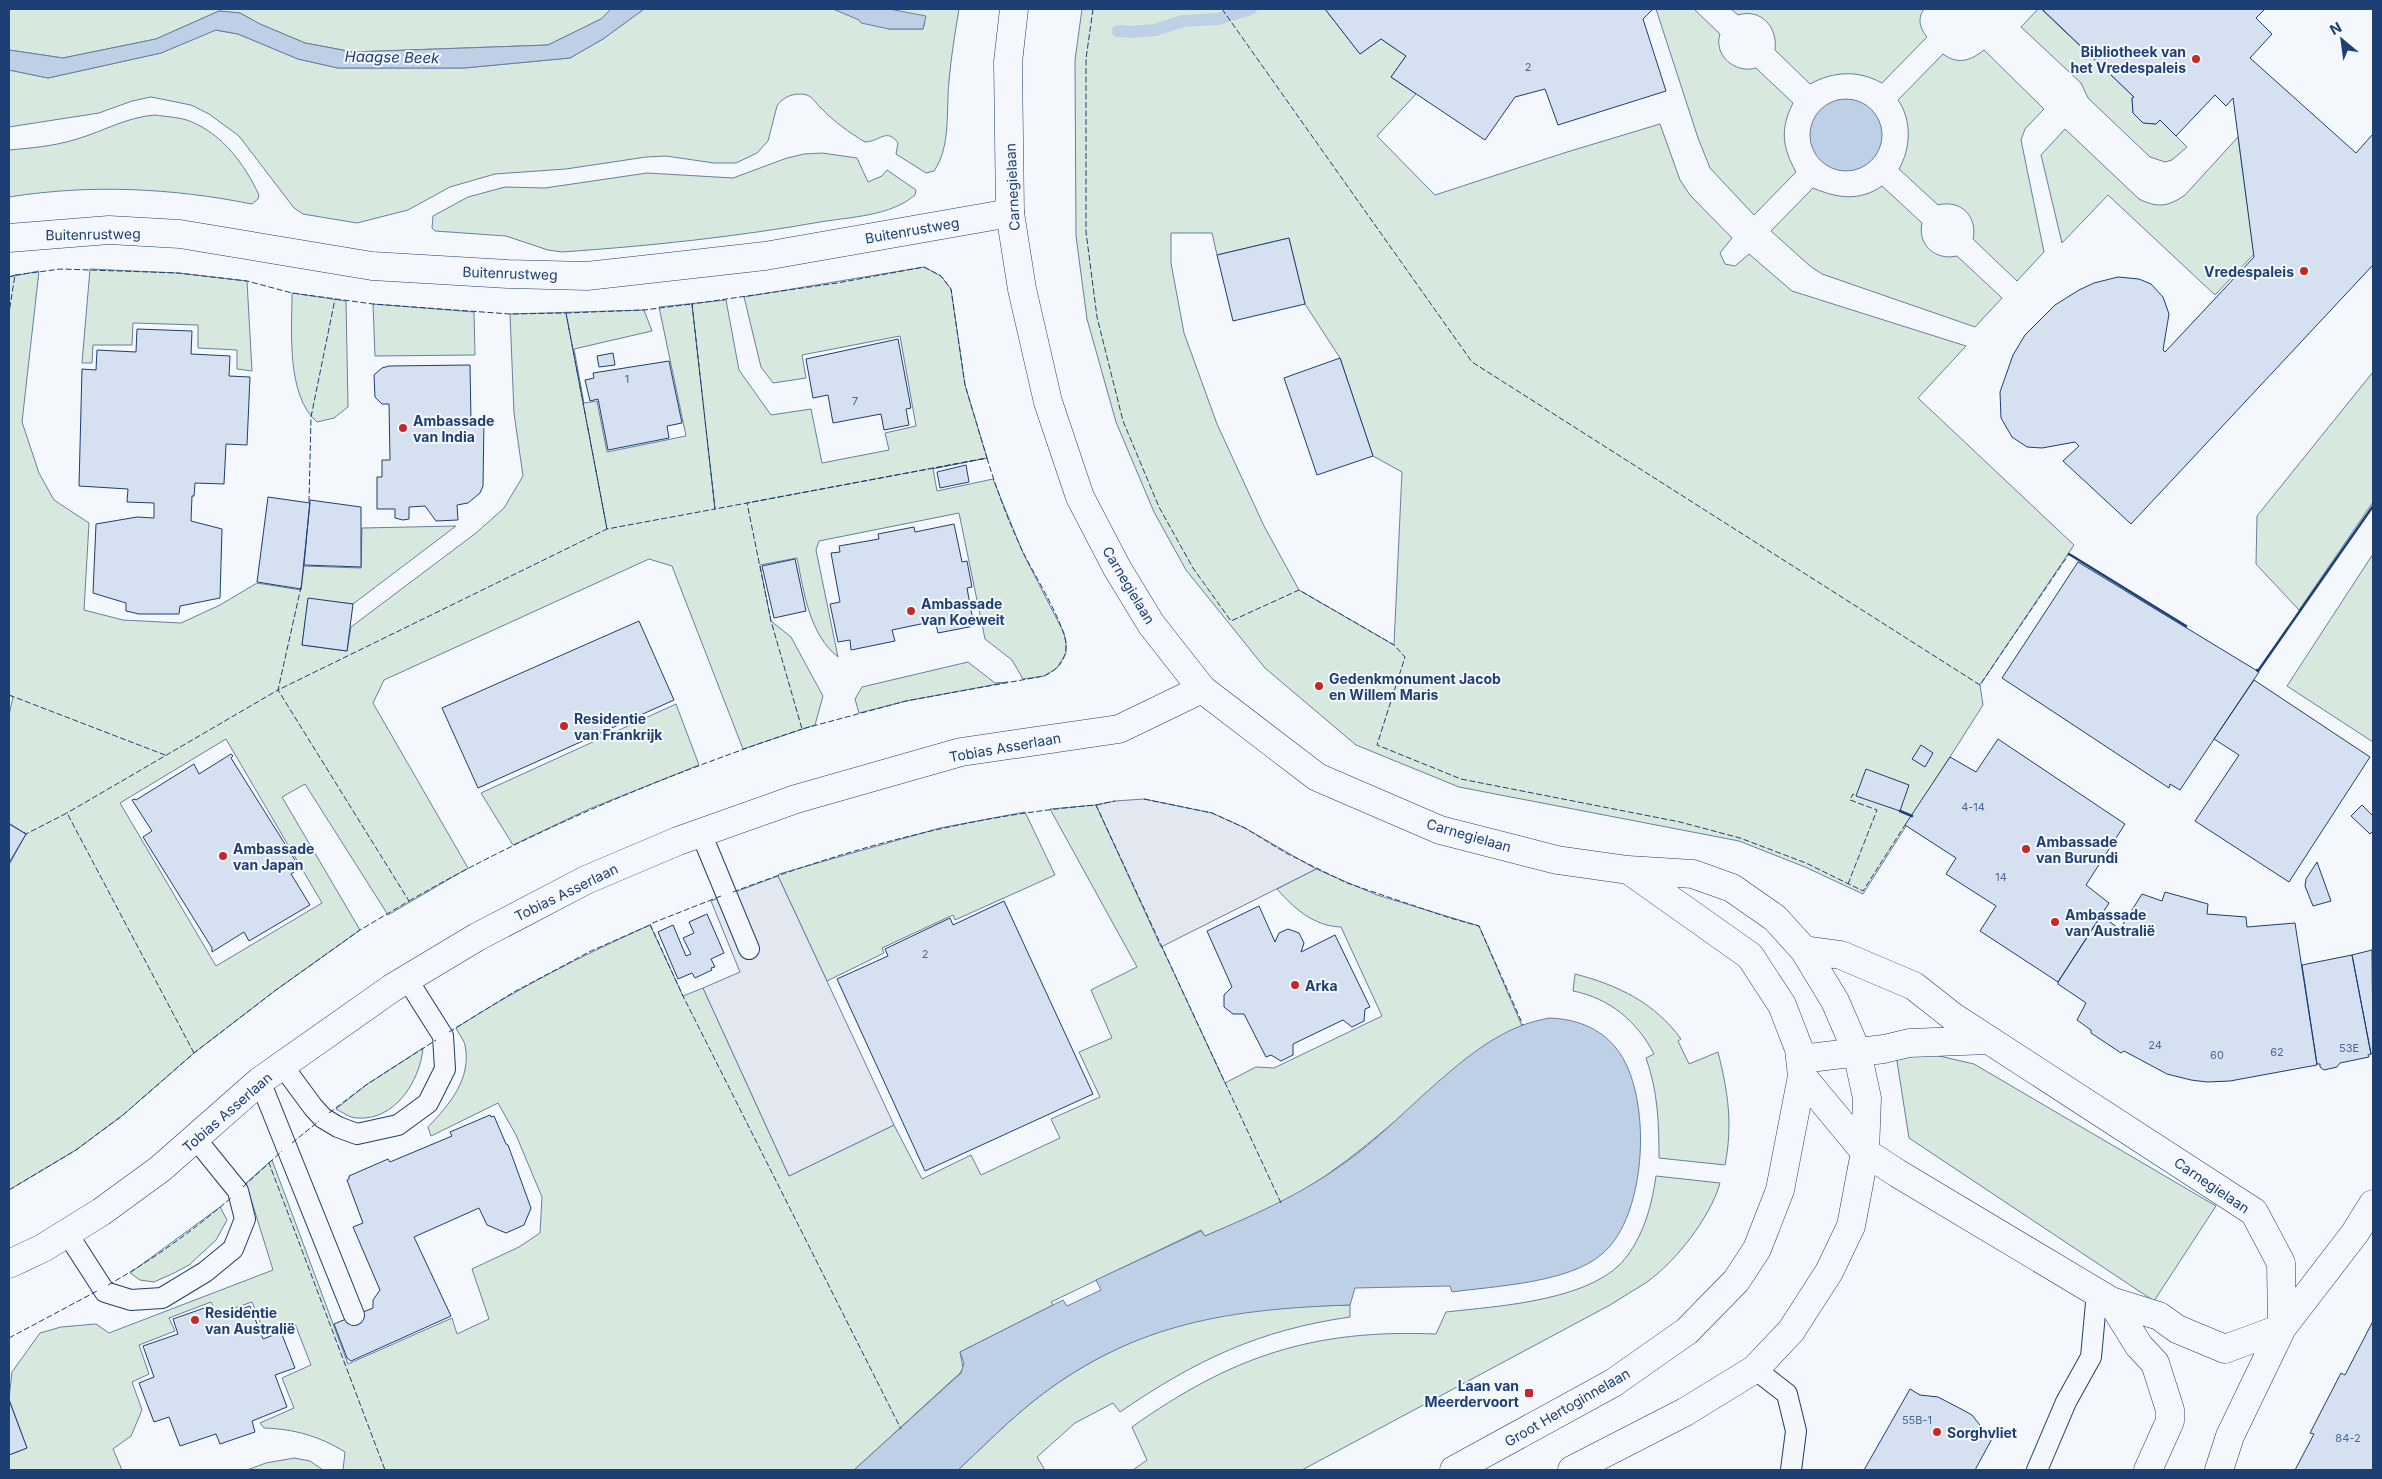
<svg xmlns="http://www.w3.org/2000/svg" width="2382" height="1479" font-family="Inter,sans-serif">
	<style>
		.green { fill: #d7e8df; stroke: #687fa3; fill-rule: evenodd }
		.parking { fill: #e3e8f0; stroke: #687fa3 }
		.water { fill: #bed0e5; stroke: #687fa3 }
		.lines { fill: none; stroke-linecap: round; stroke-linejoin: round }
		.stream { stroke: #bed0e5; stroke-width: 12 }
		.building { fill: #d5e0f0; stroke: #1d3f73 }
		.lane-casing { stroke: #1d3f73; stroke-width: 22 }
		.street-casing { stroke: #1d3f73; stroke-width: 29 }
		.secondary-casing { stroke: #1d3f73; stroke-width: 29 }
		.lane { stroke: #f4f7fb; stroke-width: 20 }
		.street { stroke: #f4f7fb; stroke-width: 28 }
		.secondary { stroke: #f4f7fb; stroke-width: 28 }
		.fence { stroke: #1d3f73; stroke-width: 1; stroke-dasharray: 6 2.5; stroke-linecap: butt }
		.wall { stroke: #1d3f73; stroke-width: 2.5 }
		.poi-dot { fill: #c62828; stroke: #f4f7fb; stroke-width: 2 }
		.labels { text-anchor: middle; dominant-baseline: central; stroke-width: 4; stroke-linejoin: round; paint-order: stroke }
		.number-label { font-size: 11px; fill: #4b6792 }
		.poi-label { font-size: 14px; font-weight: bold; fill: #1d3f73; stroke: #f4f7fb; text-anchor: start }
		.street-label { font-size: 14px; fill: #1d3f73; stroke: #f4f7fb }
		.water-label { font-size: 15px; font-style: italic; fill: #1d3f73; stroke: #f4f7fb }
	</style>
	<rect width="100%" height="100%" fill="#f4f7fb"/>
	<path class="green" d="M9 9H611L601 19 548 45 353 52 305 43 260 24 240 13 219 11 156 39 63 58 9 50Z
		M644 9H833L889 29H923L925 22 889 9H959C955 33 951 57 949 81 946 110 951 147 934 171L926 173 896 154 898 143C887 127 879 142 865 142 850 133 833 121 821 108 816 104 814 98 807 95 796 92 783 96 777 106L768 141 757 153 736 163H714L666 156 646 157 566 169 495 174 450 187 408 210 357 223 303 214 294 208 239 136 209 114 191 105 151 97 132 101 99 113 9 127V70L48 78 161 53 215 30 238 34 298 59 338 68H464L570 58 603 39Z
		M1082 9H1325L1360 54 1381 39 1406 56 1391 77 1416 94 1377 136 1435 195 1567 152 1660 124 1680 180 1690 195 1732 238 1720 253 1725 264 1735 266 1749 254 1792 291 1966 346 1918 398 2074 545 1980 685 1983 705 1863 894 1805 867 1739 841 1459 787 1356 745 1265 668 1186 570 1154 512 1116 422 1087 319 1076 236 1075 60ZM1171 233H1212L1217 255 1289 238 1305 304 1340 358 1373 456 1402 472 1394 645 1299 590 1264 526 1217 424 1184 333 1171 263Z
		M1656 9H1694L1720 34C1713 56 1736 74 1756 68L1793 103C1780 129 1782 147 1796 172L1754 215 1710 168 1698 138Z
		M1731 9H1924C1917 19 1920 28 1927 37L1882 83C1858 70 1834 71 1810 84L1775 50C1778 27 1761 8 1738 15Z
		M2038 9H2041L2134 97 2132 98 2133 113 2144 123 2156 124 2160 120 2187 147 2172 160 2165 162 2150 157 2088 98 2081 83 2021 27Z
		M1984 50 2044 109 2025 129 2021 140 2044 252 2017 281 1973 239C1978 217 1961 199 1938 205L1899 169C1911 148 1912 120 1898 100L1943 54C1958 65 1970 61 1984 50Z
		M155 115C167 117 181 117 192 122 223 135 245 165 259 195L258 199 252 204C171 188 91 184 9 197V150C32 148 55 146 77 139 104 131 127 117 155 115Z
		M2065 129 2139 199C2157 208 2168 207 2185 195L2238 137 2254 254 2215 295 2108 195 2062 243 2041 155Z
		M822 153 857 158 868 182 882 176 887 170 916 190 915 195C891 216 850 217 820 222 735 237 649 246 562 252L548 250 506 236 435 231 432 228 433 216 468 197 505 187 545 188 647 173 733 178 787 158 804 154Z
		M1882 186 1922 223C1917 245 1936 261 1957 256L2002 298 1975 327 1822 274 1810 266 1771 231 1813 188C1837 198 1859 202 1882 186Z
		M924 267 941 276 951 289 965 385 987 458 933 469 937 491 993 479 1023 553 1064 633 1066 643V653L1057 668 1044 676 1023 679 1012 660 985 639 959 513 819 541 816 550 838 657C809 634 804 592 797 558L760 565 771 621 791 637 823 696 815 725 743 749 672 566 649 559 384 680 373 703 468 868 388 915 305 784 282 797 360 930 276 990 194 1053 123 1115 76 1150 9 1190V865L26 834 9 823V715L13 697 9 695V277L39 271 22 422 39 473 54 500 89 523 84 610 123 620 181 623 220 605 257 583 301 590 304 566 361 568 362 528 456 526 353 604 308 599 302 645 347 651 351 627 476 533 504 508 523 476 514 413 510 314 644 310 652 331 574 349 584 403 597 401 607 452 686 436 659 307 726 300 739 370 771 415 811 409 822 463 889 450 885 433 916 426 900 336 802 355 806 378 773 383 761 367 744 297ZM226 739 322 903 216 966 120 803Z
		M90 269 178 273 247 281 252 371 237 369V350L198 348V325L133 323 132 345H93L92 363H82Z
		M292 293 346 301 348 407 334 418 317 422C286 395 292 331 292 293Z
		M373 304 474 312 475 355 375 356Z
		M2373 372V502L2299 610 2256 564 2257 516Z
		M2373 554V742L2287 686Z
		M968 662 995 683 1008 682 906 701 859 713 855 699 862 687Z
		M676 704 699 765 589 809 513 845 481 793Z
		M1096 805 1225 1083 1256 1067 1274 1068 1382 1016 1341 927C1313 926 1294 908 1277 889L1316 869 1377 895 1479 926 1522 1026 1489 1043 1469 1057C1414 1103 1364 1153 1302 1191 1272 1209 1238 1222 1205 1236L1201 1230 1051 1302 1053 1305 960 1352 963 1368 960 1373 854 1470H343L345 1452C319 1436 294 1429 264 1428L260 1423 294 1408 282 1378 311 1365 295 1324 265 1334 252 1302 217 1314 211 1302 169 1318 175 1331 139 1345 149 1374 132 1382 142 1410 131 1436 113 1449 122 1470H9V1455L27 1448 9 1399 12 1372 40 1333 61 1327 96 1324 109 1333 273 1270 246 1183 272 1160 348 1364 452 1318 457 1334 489 1319 472 1269 519 1247 540 1233 542 1197 516 1135 498 1103 431 1136 428 1127C449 1105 472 1079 465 1045 464 1040 458 1033 456 1028 518 988 583 955 650 925L683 996 703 988 789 1176 894 1125 922 1179 971 1155 981 1175 1060 1138 1051 1119 1100 1097 1079 1052 1112 1038 1091 990 1137 967 1050 809Z
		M1025 812 1055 875 955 920 953 915 882 948 884 953 827 981 778 876 779 874 940 828Z
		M1575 974C1618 985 1655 1003 1681 1039L1678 1041 1689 1064 1718 1052C1728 1092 1733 1124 1725 1165L1659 1158C1659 1123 1658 1092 1646 1058L1654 1054C1637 1021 1609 998 1573 991Z
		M423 1048C420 1081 395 1121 357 1118 350 1118 342 1112 336 1109L366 1085Z
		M1896 1055H1935L1974 1064 2216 1206 2154 1301 1909 1138Z
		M1656 1176 1720 1183C1710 1218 1676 1261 1647 1282 1635 1290 1622 1297 1610 1305L1302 1470H1133L1147 1460 1132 1427C1232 1356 1313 1329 1436 1334L1446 1312C1498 1306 1596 1301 1628 1255 1645 1231 1652 1204 1656 1176Z
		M220 1207 227 1220 216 1240 189 1265 174 1273 154 1282 140 1280 130 1273Z
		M1350 1305V1317C1259 1330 1196 1360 1120 1412L1113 1403 1075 1423 1037 1457 1045 1470H958C985 1445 1010 1419 1040 1396 1092 1356 1157 1326 1222 1315 1264 1308 1307 1306 1350 1305Z
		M294 1458 310 1461 323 1470H247L266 1463Z"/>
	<path class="parking" d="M1144 799 1212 813 1245 828 1316 869 1161 947 1096 805 1115 801Z
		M778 876 894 1125 789 1176 703 988 740 972 711 901Z"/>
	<path class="water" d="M611 9H644L603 39 570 58 464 68H338L298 59 238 34 216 30 161 53 48 78 9 70V50L63 58 156 39 219 11 240 13 260 24 305 43 353 52 548 45 601 19Z
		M833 9H889L926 16 923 29H889L861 23 859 20Z
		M1810 135a36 36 0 1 1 72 0a36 36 0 1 1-72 0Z
		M1549 1018C1575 1019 1599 1027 1616 1048 1653 1093 1648 1216 1602 1254 1569 1283 1495 1286 1452 1292L1450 1286 1355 1288 1350 1305C1232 1309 1137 1322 1040 1396 1010 1419 985 1445 958 1470H854L961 1373 964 1363 960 1352 1063 1300 1067 1306 1101 1290 1096 1280 1201 1231 1205 1236C1261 1212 1309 1191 1358 1153 1408 1114 1465 1046 1523 1025 1531 1022 1540 1020 1549 1018Z"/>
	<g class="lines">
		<path class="stream" d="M1118 31 1131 32 1155 30 1183 21 1218 19 1251 9"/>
	</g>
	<path class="building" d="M1325 9H1653L1643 19 1666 91 1558 125 1545 89 1515 97 1485 140 1391 77 1406 56 1381 39 1360 54Z
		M2042 9H2265L2256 18 2272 34 2250 58 2356 153 2373 134V265L2131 524 2063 461 2079 446 2075 442 2042 448 2027 447 2012 437 2001 418 2000 392 2013 355 2025 335 2055 305 2079 290 2094 283 2118 277 2139 279 2151 284 2163 297 2169 314 2163 350 2165 352 2254 257 2233 98 2226 106 2215 95 2176 136 2160 120 2156 124 2143 123 2133 113 2132 98 2134 97Z
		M1289 238 1305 304 1233 321 1217 255Z
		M137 329 192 331 191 354 230 356 229 376 250 377 247 445 226 444 224 484 195 483 194 496H192L191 521 222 529 220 598 180 606 179 614H139L126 611V603L93 593 96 524 137 517 154 518V503L127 502 128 489 79 486 82 369 96 370 97 350 136 352Z
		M898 339 911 408 906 409 909 425 884 430 881 414 833 423 828 395 813 398 806 359Z
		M613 353 615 365 599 367 597 356Z
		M1340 358 1373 456 1317 475 1284 378Z
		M669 361 682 423 667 426 669 438 608 450 598 399 590 401 585 380 594 378 593 373Z
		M470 365 471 421 484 420 483 486 480 493 468 503 457 505 458 520 436 521 425 506 409 507V519L403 520 395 518V509H377V477H382V460H390L389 404H382L375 397 374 375 382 368 389 366Z
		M966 465 969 482 940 488 937 472Z
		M268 497 310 503 301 589 257 582Z
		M310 500 361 507V567L304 565Z
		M954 524 962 562 967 561 972 587 967 588 974 626 938 633 935 621 892 630 895 641 851 650 850 640 838 642 830 604 840 602 831 553 840 552 839 546 879 539 878 534 914 527 915 532Z
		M795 559 806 611 774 618 762 566Z
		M2078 562 2259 672 2180 790 2170 784 2169 788 2002 678Z
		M308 598 353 604 347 651 302 645Z
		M639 621 674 700 478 788 442 708Z
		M2254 680 2370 757 2289 882 2195 821 2239 755 2214 739Z
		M1998 739 2125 824 2086 885 2109 903 2058 982 1980 931 1996 906 1946 874 1956 858 1905 825 1950 757 1976 772Z
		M1921 745 1933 753 1925 767 1912 759Z
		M231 754 233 756 231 758 300 868 291 874 310 905 249 941 244 932 212 952V948L143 837 152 831 132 800 135 799 136 800 194 764 199 774Z
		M1866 769 1909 785 1900 811 1856 796Z
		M2362 805 2373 816V831L2370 834 2351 816Z
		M9 824 26 834 9 863Z
		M2317 862 2331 901 2313 906 2305 886 2306 879Z
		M2165 892 2208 904 2207 914 2246 917 2247 927 2295 923 2317 1065 2230 1081 2207 1082 2191 1080 2167 1074 2124 1051 2121 1053 2091 1033V1030L2077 1020 2086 1003 2058 984V982L2101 916 2120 929 2142 894 2162 901Z
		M1004 901 1093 1094 925 1171 837 979 888 956 885 949 950 918 953 925Z
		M1259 906 1275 942 1279 933 1288 929 1299 933 1304 943 1301 952 1335 935 1370 1007 1365 1009 1364 1021 1352 1027 1343 1020 1293 1044V1055L1281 1061 1271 1055 1266 1057 1244 1014H1233L1224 1007V995L1232 987 1207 931Z
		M707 914 724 953 711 959 715 967 711 968 712 970 695 978 692 973 678 979 658 932 673 925 686 956 691 954 683 938 694 933 689 922Z
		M2372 950 2373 1053 2371 1054 2352 955Z
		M2352 955 2371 1054 2368 1055 2369 1057 2340 1063 2337 1067 2324 1070 2320 1067V1064H2317L2302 965Z
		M490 1115 491 1117 494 1116 506 1144 508 1145 531 1208 524 1225 506 1233 487 1225 479 1208 414 1237 451 1316 351 1361 347 1358 334 1324 373 1308V1300L380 1290 353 1227 363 1223 347 1180 349 1179V1176L388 1159 390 1162 452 1136 450 1132Z
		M210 1306 215 1319 250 1306 263 1339 281 1332 295 1368 275 1375 287 1407 252 1421 255 1432 220 1444 216 1434 180 1446 169 1417 154 1422 139 1383 154 1377 143 1346 178 1334 173 1319Z
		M2373 1321V1470H2295L2314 1434 2310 1433 2341 1373 2345 1375Z
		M1910 1389 1920 1395 1938 1397 1963 1410 1972 1415 1983 1429 1994 1435 1975 1470H1864Z
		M9 1400 27 1448 9 1455Z"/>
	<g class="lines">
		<g class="lane-casing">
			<path id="lane" d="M701 833 749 949
				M282 1065 313 1107 323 1118 338 1127 357 1134 398 1125 428 1103 445 1069 443 1036 407 979
				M260 1081 354 1315
				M67 1233 105 1292 131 1300 162 1298 205 1272 233 1249 245 1219 238 1191 195 1138
				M1755 1369 1787 1394 1796 1431 1791 1470
				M2037 1470 2066 1402 2091 1357 2097 1292"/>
		</g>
		<g class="street-casing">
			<path id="street" d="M9 238 109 230 180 234 372 266 508 274 587 276 765 256 1010 213
				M9 1264 43 1248 101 1212 160 1169 260 1081 392 988 477 937 586 880 678 841 796 799 961 752 1119 729 1202 689"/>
		</g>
		<g class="secondary-casing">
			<path id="secondary" d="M1014 9 1008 62 1010 213 1022 289 1048 402 1080 497 1117 568 1151 624 1202 689 1317 777 1440 830 1557 860 1628 870 1693 874 1732 888 1775 918 1804 950 1835 1001 1857 1052 1867 1098 1865 1152 1851 1226 1829 1272 1791 1331 1755 1369 1685 1412 1572 1470
				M1804 950 1841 955 1914 986 1952 1016 2254 1212 2281 1263 2282 1328
				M1801 1059 1884 1049 1909 1043 1989 1040
				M1802 1076 1865 1152 1897 1173 2111 1301 2159 1316 2177 1329 2225 1349 2282 1328
				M2111 1301 2139 1346 2155 1363 2170 1410V1421L2148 1470
				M1454 1470 1613 1383 1687 1331 1736 1281 1744 1269 1757 1249 1780 1190 1802 1076 1799 1049 1782 1005 1750 956 1630 871
				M2219 1470 2230 1436 2282 1328 2355 1233 2373 1204"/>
		</g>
		<use href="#lane" class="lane"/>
		<use href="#street" class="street"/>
		<use href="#secondary" class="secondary"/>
		<path class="fence" d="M1093 9 1086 59V232L1097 317 1123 421 1159 507 1193 568 1231 621 1299 590 1394 645 1405 657 1377 745 1461 779 1680 822 1740 838 1806 863 1863 891 1905 825
			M1222 9 1472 362 1980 685 2069 554
			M924 267 941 276 951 289 965 385 987 458 715 509 692 304 837 283Z
			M15 275 61 269 178 273 247 281 292 293 373 304 510 314 566 313 607 529 278 690 301 587
			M9 277 15 275 9 313
			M692 304 715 509 607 529 566 313 644 310Z
			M987 458C997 491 1009 523 1024 554 1034 574 1065 625 1066 644 1067 659 1058 670 1044 676L906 701 802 729 771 621 747 503Z
			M309 502 311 417 335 299
			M9 695 165 755
			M1144 799 1212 813 1245 828 1286 853 1347 883 1450 918 1479 926 1523 1025
			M1096 805 1115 801
			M24 832 26 834 67 813 194 1053
			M1848 884 1877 810 1850 800 1853 794 1856 796
			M733 892C849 848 971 815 1096 805L1281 1203
			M721 896 650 924 683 996 901 1429
			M409 901C534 829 665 775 802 729
			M449 1032 514 992 591 951 650 925
			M329 1113 366 1085 436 1040
			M292 1143 319 1121
			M269 1163 282 1151
			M243 1187 269 1163 385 1470
			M9 1190 76 1150 123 1115 194 1053 276 990 360 930 409 901 278 690 67 813
			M108 1285C151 1261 194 1230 232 1197
			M9 1338 97 1291"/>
		<path class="wall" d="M2069 554 2186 626
			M2257 670 2258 671 2373 506
			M1900 811 1912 816"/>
	</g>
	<g class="poi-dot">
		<circle cx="2196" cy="59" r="5"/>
		<circle cx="2304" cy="271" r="5"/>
		<circle cx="403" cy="428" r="5"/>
		<circle cx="911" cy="611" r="5"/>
		<circle cx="1319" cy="686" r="5"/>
		<circle cx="564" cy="726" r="5"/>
		<circle cx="2026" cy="849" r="5"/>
		<circle cx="223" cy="856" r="5"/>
		<circle cx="2055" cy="922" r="5"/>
		<circle cx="1295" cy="985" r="5"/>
		<circle cx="195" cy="1320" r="5"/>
		<rect x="1524" y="1388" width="10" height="10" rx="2.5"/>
		<circle cx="1937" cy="1432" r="5"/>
	</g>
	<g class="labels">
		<g class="number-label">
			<text x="1528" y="67">2</text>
			<text x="627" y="379">1</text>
			<text x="855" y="401">7</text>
			<text x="1973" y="807">4-14</text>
			<text x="2001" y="877">14</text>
			<text x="925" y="954">2</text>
			<text x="2155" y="1045">24</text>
			<text x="2349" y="1048">53E</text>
			<text x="2277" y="1052">62</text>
			<text x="2217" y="1055">60</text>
			<text x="1917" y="1420">55B-1</text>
			<text x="2348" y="1438">84-2</text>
		</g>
		<g class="poi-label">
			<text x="2186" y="51" text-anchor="end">Bibliotheek van<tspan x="2186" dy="16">het Vredespaleis</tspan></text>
			<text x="2294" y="271" text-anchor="end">Vredespaleis</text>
			<text x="413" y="420">Ambassade<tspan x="413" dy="16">van India</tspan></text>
			<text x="921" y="603">Ambassade<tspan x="921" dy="16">van Koeweit</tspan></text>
			<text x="1329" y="678">Gedenkmonument Jacob<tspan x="1329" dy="16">en Willem Maris</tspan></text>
			<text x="574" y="718">Residentie<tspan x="574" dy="16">van Frankrijk</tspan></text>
			<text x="2036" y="841">Ambassade<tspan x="2036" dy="16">van Burundi</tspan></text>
			<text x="233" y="848">Ambassade<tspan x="233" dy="16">van Japan</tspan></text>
			<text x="2065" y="914">Ambassade<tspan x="2065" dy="16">van Australië</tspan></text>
			<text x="1305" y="985">Arka</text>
			<text x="205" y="1312">Residentie<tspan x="205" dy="16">van Australië</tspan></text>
			<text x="1519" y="1385" text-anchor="end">Laan van<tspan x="1519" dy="16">Meerdervoort</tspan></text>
			<text x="1947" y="1432">Sorghvliet</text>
		</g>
		<g class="street-label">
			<text transform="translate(1012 187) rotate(-93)">Carnegielaan</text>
			<text transform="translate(912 230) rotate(-10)">Buitenrustweg</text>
			<text transform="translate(93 234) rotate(-1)">Buitenrustweg</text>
			<text transform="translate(510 273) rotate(2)">Buitenrustweg</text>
			<text transform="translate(1129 585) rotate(59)">Carnegielaan</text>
			<text transform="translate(1005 747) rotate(-10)">Tobias Asserlaan</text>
			<text transform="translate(1469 835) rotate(16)">Carnegielaan</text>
			<text transform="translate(566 892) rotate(-26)">Tobias Asserlaan</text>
			<text transform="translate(227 1112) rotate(-41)">Tobias Asserlaan</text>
			<text transform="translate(2212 1185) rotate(34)">Carnegielaan</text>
			<text transform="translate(1567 1407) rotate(-30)">Groot Hertoginnelaan</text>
		</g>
		<g class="water-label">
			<text transform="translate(392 57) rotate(1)">Haagse Beek</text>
		</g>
	</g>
	<rect width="2382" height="1479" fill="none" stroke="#1d3f73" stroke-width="20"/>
	<g transform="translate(2342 40) rotate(331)" stroke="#f4f7fb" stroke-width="4" paint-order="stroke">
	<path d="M0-4L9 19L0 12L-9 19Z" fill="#1d3f73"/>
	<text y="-8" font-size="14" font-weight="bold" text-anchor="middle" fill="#1d3f73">N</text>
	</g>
</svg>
